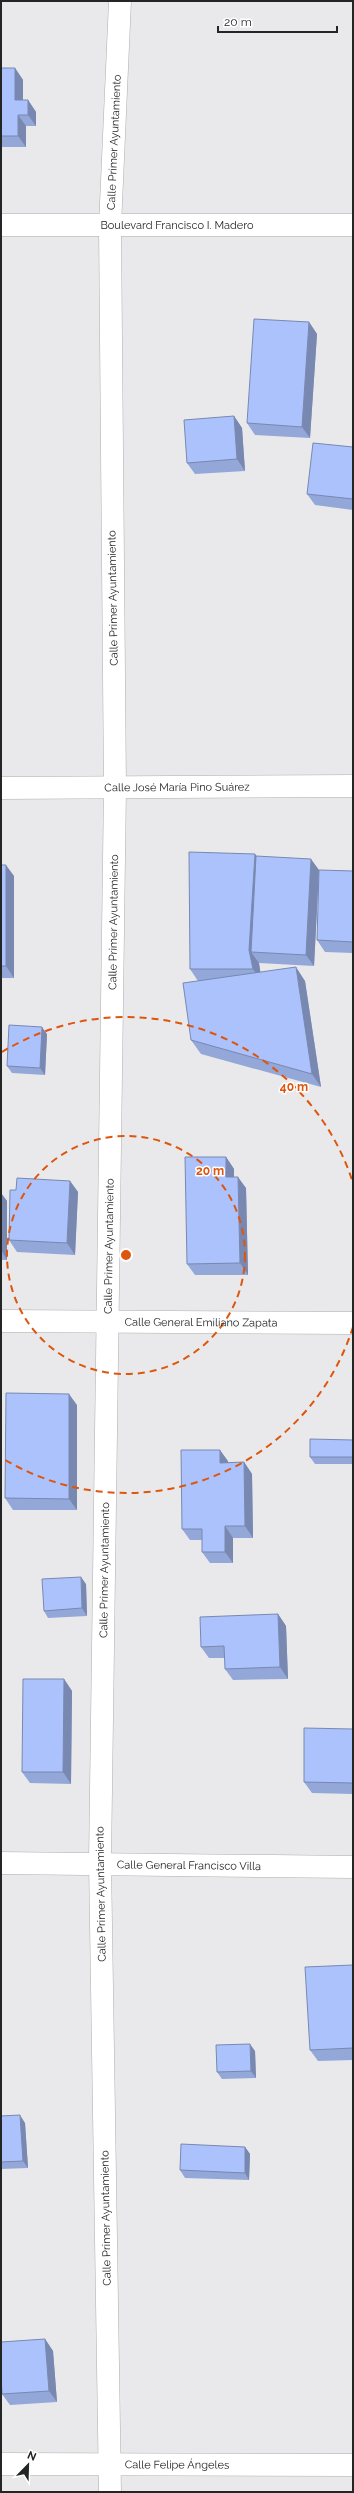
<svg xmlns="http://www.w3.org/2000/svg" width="354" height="2493" font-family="Raleway,sans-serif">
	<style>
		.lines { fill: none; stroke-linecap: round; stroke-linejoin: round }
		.street-casing { stroke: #aeaeb0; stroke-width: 23 }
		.secondary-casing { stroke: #aeaeb0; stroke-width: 23 }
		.street { stroke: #fff; stroke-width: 22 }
		.secondary { stroke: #fff; stroke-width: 22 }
		.wall { fill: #93a7d9 }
		.shaded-wall { fill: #7888b0 }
		.building { fill: #abc2fc; stroke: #7888b0 }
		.ring { fill: none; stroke: #de560d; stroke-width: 2; stroke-dasharray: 7 5 }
		.labels { text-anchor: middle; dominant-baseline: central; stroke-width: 3; stroke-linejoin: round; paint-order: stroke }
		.street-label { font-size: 11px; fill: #242525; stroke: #fff }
		.centre { fill: #de560d; stroke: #fff; stroke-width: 2 }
		.ring-label { font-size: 12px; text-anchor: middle; font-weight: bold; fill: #de560d; stroke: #fff; stroke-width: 3; stroke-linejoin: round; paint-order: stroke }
	</style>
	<rect width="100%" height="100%" fill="#e9e9eb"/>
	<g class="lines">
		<g class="street-casing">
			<g id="street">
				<path id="s1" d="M1 788 353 786"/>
				<path id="s2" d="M1 1321 353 1323"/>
				<path id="s3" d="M1 1863 353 1867"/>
				<path id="s4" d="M1 2464 353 2465"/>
				<path id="s5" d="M110 2492 100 1862 115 788 110 226 120 1"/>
			</g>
		</g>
		<g class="secondary-casing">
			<g id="secondary">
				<path id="s6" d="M1 225H353"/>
			</g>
		</g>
		<use href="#street" class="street"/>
		<use href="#secondary" class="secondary"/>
	</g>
	<path class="wall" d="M1 68H15L23 80V100H28L36 112V126H26V147H1Z
		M309 322 317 334 310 438 255 435 247 423Z
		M234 416 242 428 245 471 195 474 187 463Z
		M353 447V510L315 505 307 494Z
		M256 856 319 870 314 966 259 963 260 972 305 981 321 1087 201 1054 191 1040 198 981 190 969Z
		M1 865 14 876V978H1Z
		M353 871V953L325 952 317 940Z
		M47 1034 45 1075 12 1073 7 1066Z
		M226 1157 234 1169V1177L246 1188 248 1275H195L187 1264Z
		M70 1181 78 1192 75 1255 17 1252 9 1240 16 1190Z
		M1 1193 7 1201V1260H1Z
		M77 1405V1510H13L5 1498Z
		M353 1440V1464H315L310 1457Z
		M228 1461V1463L244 1462 252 1474 253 1538H233V1563H210L202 1552V1540H190L182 1529Z
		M86 1584 87 1616 48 1618 44 1611Z
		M278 1614 286 1626 288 1679 233 1680 225 1669V1658H209L201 1647Z
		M64 1679 72 1691 71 1784 30 1783 22 1772Z
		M353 1729V1794L312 1793 304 1782Z
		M353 1965V2060L318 2061 310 2050Z
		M255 2051 256 2078 222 2079 217 2072Z
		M1 2116 25 2123 28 2168 1 2169Z
		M245 2147 250 2154 249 2180 185 2178 180 2170Z
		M45 2339 53 2351 57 2402 10 2405 2 2394Z"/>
	<path class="shaded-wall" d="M15 68 23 80V111L15 100Z
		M28 100 36 112V126L28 115Z
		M18 115 26 126V147L18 136Z
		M309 322 317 334 310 438 302 427Z
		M234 416 242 428 245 471 237 459Z
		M255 854 264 867 251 952 259 963 262 982 253 969 249 950Z
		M311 859 319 870 314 966 306 955Z
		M6 865 14 876V978L6 966Z
		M296 967 305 981 321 1087 312 1074Z
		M42 1027 47 1034 45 1075 40 1068Z
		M226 1157 234 1169V1189L226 1177Z
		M238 1177 246 1188 248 1275 240 1263Z
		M70 1181 78 1192 75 1255 67 1243Z
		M1 1193 7 1201V1260L1 1250Z
		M69 1394 77 1405V1510L69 1499Z
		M220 1450 228 1461V1474L220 1463Z
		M244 1462 252 1474 253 1538 245 1526Z
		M225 1526 233 1538V1563L225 1552Z
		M81 1577 86 1584 87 1616 82 1608Z
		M278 1614 286 1626 288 1679 280 1667Z
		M64 1679 72 1691 71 1784 63 1772Z
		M250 2044 255 2051 256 2078 251 2071Z
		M20 2115 25 2123 28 2168 23 2161Z
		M245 2147 250 2154 249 2180 245 2173Z
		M45 2339 53 2351 57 2402 49 2391Z"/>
	<path class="building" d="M1 68H15V100H28V115H18V136H1Z
		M254 319 309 322 302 427 247 423Z
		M234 416 237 459 187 463 184 420Z
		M313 443 353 447V499L307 494Z
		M189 852 255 854 249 950 253 969H190Z
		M256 856 311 859 306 955 251 952Z
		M1 865H6V966H1Z
		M319 870 353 871V942L317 940Z
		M296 967 312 1074 191 1040 183 983Z
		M9 1025 42 1027 40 1068 7 1066Z
		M185 1157H226V1177H238L240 1263 187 1264Z
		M17 1178 70 1181 67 1243 9 1240 10 1190H16Z
		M6 1393 69 1394V1499L5 1498Z
		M310 1439 353 1440V1457H310Z
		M181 1450H220V1463L244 1462 245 1526H225V1552H202V1529H182Z
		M81 1577 82 1608 44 1611 42 1579Z
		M278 1614 280 1667 225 1669 224 1646 201 1647 200 1617Z
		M23 1679H64L63 1772H22Z
		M304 1728 353 1729V1783L304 1782Z
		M353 1965V2048L310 2050 305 1967Z
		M250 2044 251 2071 217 2072 216 2045Z
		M20 2115 23 2161 1 2162V2116Z
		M181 2144 245 2147V2173L180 2170Z
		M45 2339 49 2391 2 2394 1 2375V2342Z"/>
	<g class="ring">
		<circle cx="126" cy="1255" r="119"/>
		<path d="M353 1327A238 238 0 0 1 2 1458M2 1052A238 238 0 0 1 353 1183"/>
	</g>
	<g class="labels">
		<g class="street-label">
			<text stroke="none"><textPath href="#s5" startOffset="2350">Calle Primer Ayuntamiento</textPath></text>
			<text stroke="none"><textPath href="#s6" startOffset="176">Boulevard Francisco I. Madero</textPath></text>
			<text transform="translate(113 598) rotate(-91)">Calle Primer Ayuntamiento</text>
			<text stroke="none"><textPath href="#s1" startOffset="176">Calle José María Pino Suárez</textPath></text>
			<text stroke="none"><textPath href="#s5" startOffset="1570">Calle Primer Ayuntamiento</textPath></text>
			<text stroke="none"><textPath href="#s5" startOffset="1246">Calle Primer Ayuntamiento</textPath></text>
			<text stroke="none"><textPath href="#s2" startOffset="200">Calle General Emiliano Zapata</textPath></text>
			<text stroke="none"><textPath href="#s5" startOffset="922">Calle Primer Ayuntamiento</textPath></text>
			<text stroke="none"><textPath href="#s3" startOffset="188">Calle General Francisco Villa</textPath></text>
			<text transform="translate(101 1894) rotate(-91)">Calle Primer Ayuntamiento</text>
			<text transform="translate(106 2218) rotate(-91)">Calle Primer Ayuntamiento</text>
			<text stroke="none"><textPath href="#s4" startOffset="176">Calle Felipe Ángeles</textPath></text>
		</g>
	</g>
	<circle cx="126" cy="1255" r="6" class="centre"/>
	<g class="ring-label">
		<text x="294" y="1091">40 m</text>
		<text x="210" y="1175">20 m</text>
	</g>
	<rect width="354" height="2493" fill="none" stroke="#242525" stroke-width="4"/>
	<g transform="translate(28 2465) rotate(23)" stroke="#ffffff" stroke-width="3" paint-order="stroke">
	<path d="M0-3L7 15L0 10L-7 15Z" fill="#242525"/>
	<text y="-6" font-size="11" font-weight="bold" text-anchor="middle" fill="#242525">N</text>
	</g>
	<path d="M218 26v6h119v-6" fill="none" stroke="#242525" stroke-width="2"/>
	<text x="224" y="26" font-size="12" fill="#242525" stroke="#ffffff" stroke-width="3" paint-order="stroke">20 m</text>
</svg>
